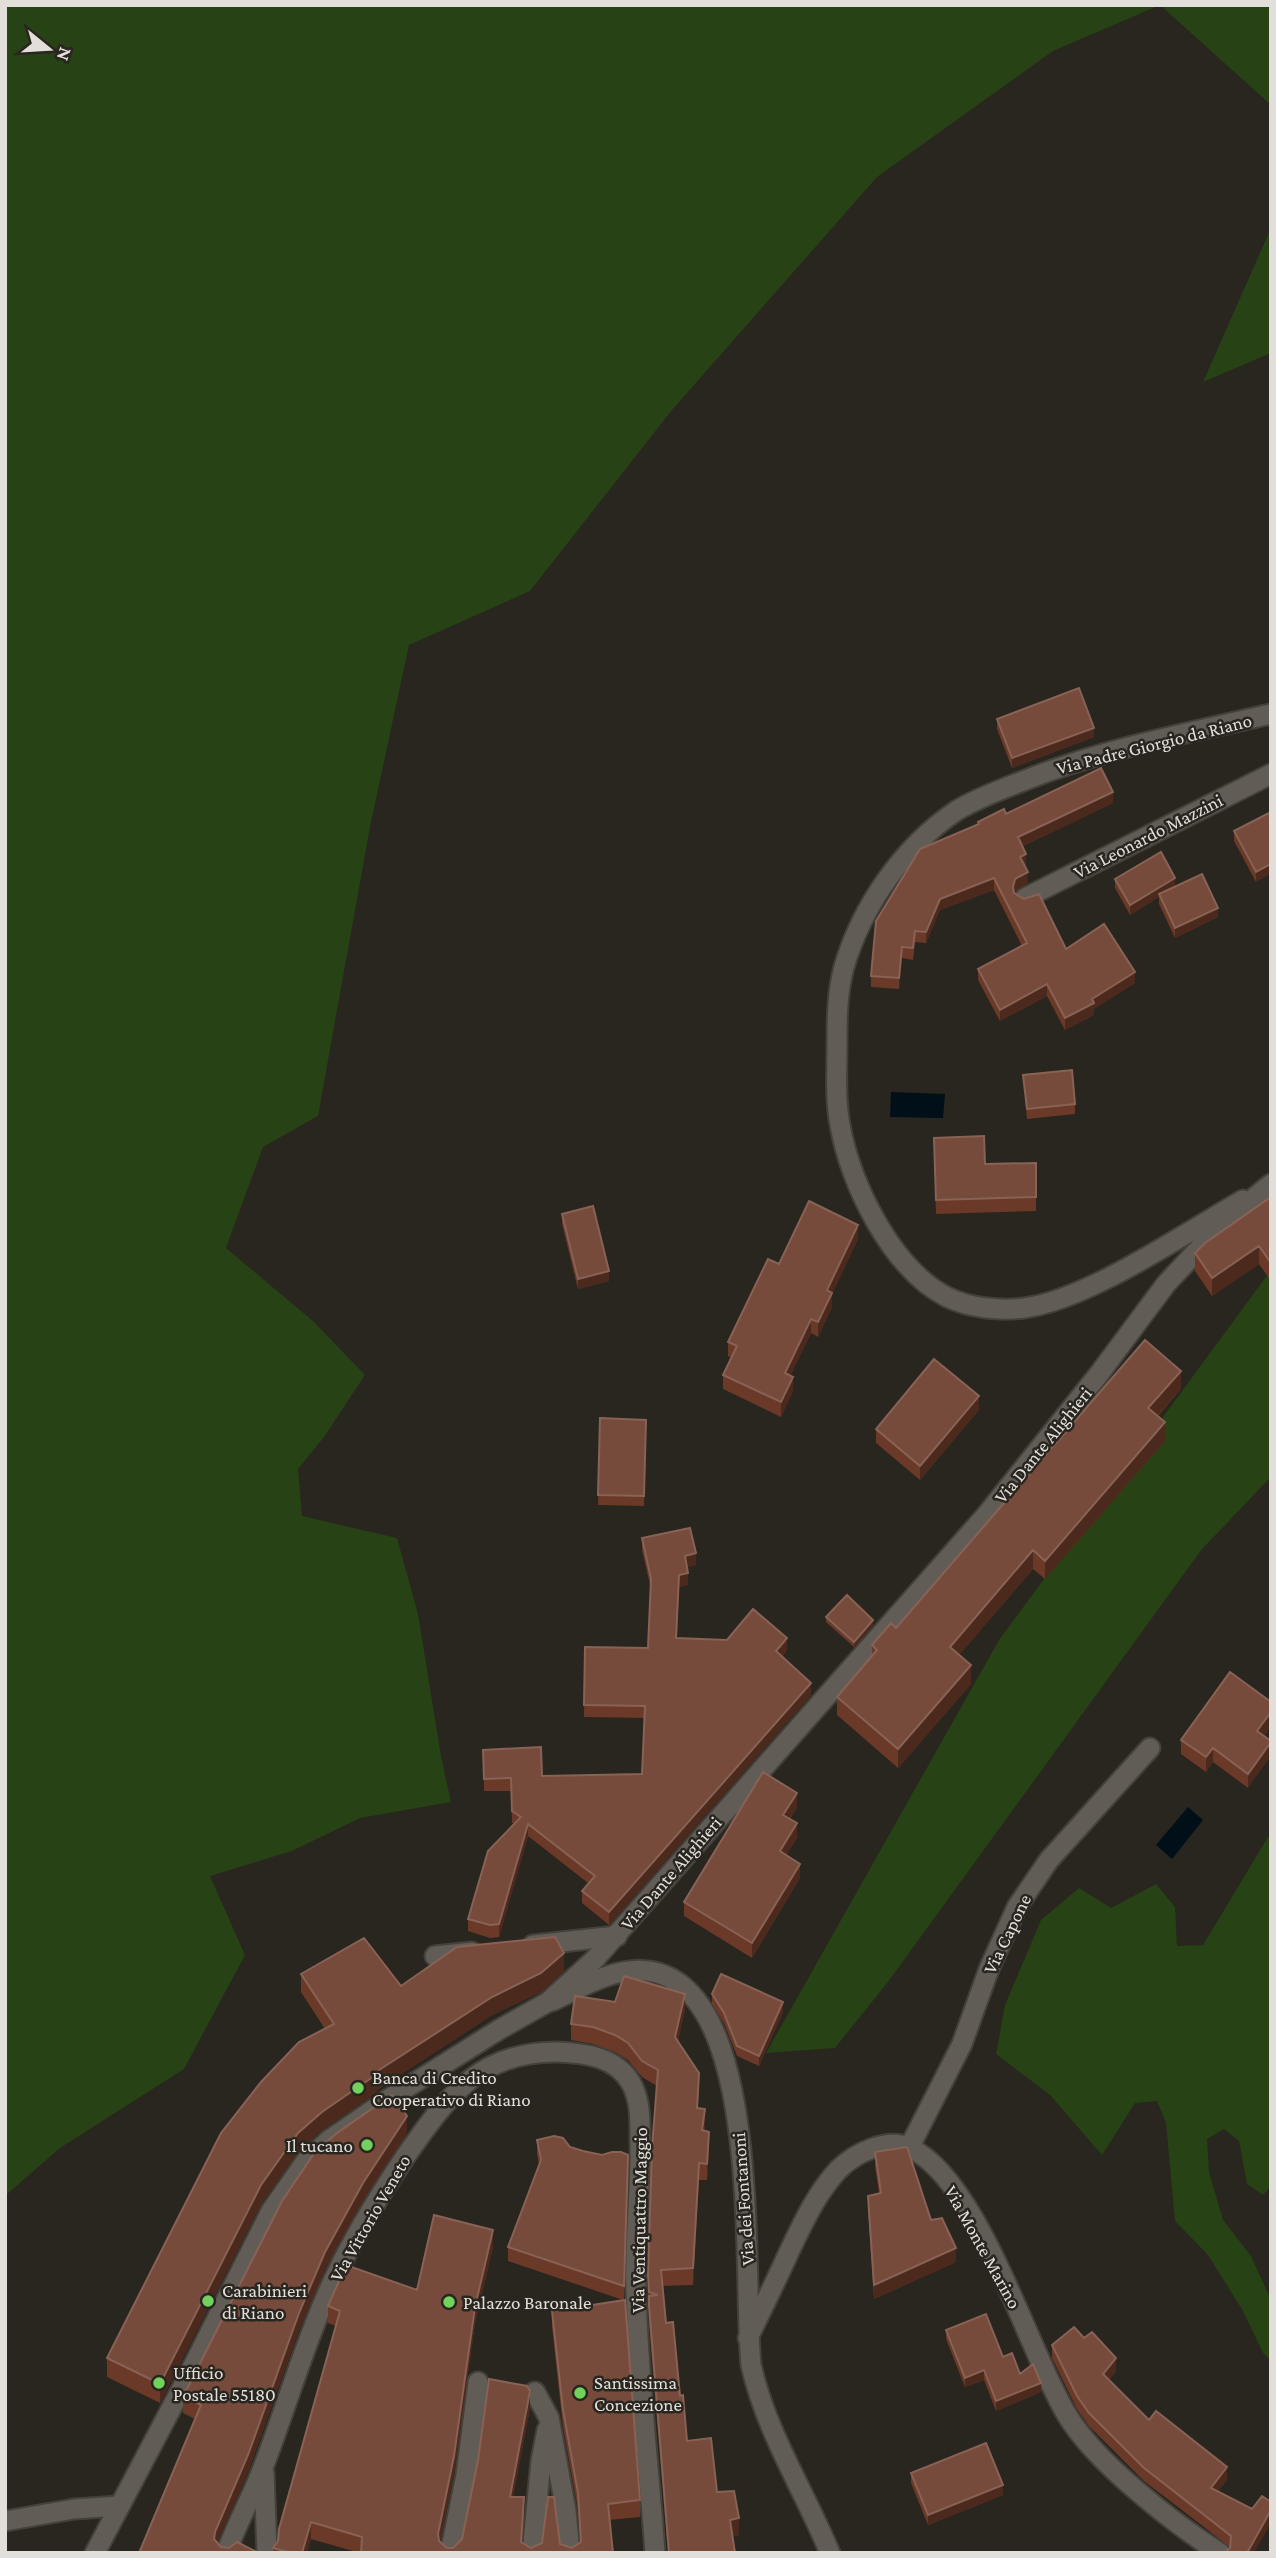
<svg xmlns="http://www.w3.org/2000/svg" width="1276" height="2558" font-family="'Crimson Pro',serif">
	<style>
		.green { fill: #274214 }
		.water { fill: #000f18 }
		.lines { fill: none; stroke-linecap: round; stroke-linejoin: round }
		.minor-casing { stroke: #44413b; stroke-width: 23 }
		.tertiary-casing { stroke: #44413b; stroke-width: 23 }
		.secondary-casing { stroke: #44413b; stroke-width: 23 }
		.minor { stroke: #615d56; stroke-width: 19 }
		.tertiary { stroke: #615d56; stroke-width: 19 }
		.secondary { stroke: #615d56; stroke-width: 19 }
		.wall { fill: #6a3928 }
		.shaded-wall { fill: #4b2a1d }
		.building { fill: #774b3c; stroke: #886255; stroke-width: 2 }
		.poi-dot { fill: #72d25d; stroke: #29251f; stroke-width: 2.5 }
		.labels { text-anchor: middle; dominant-baseline: central; stroke-width: 5; stroke-linejoin: round; paint-order: stroke }
		.street-label { font-size: 19px; fill: #e2dfdb; stroke: #29251f }
		.poi-label { font-size: 19px; fill: #e2dfdb; stroke: #29251f; text-anchor: start }
	</style>
	<rect width="100%" height="100%" fill="#29251f"/>
	<path class="green" d="M5 5H1160L1053 51 877 177 672 410 530 591 409 645 370 827 318 1116 263 1147 226 1248 313 1321 365 1375 324 1437 298 1469 302 1516 397 1538 418 1614 441 1756 451 1802 360 1818 292 1851 210 1876 245 1955 184 2069 60 2148 5 2196Z
		M1160 5H1271V105Z
		M1271 228V353L1203 382Z
		M1271 1270V1477L1202 1549 888 1982 835 2048 766 2053 999 1640Z
		M1271 1832V2186L1263 2195 1247 2184 1239 2141 1224 2129 1207 2139 1209 2172 1223 2220 1251 2256 1271 2300V2361L1263 2353 1243 2311 1208 2255 1175 2221 1166 2123 1157 2101 1135 2103 1102 2155 1050 2095 996 2054 1005 2005 1041 1920 1079 1888 1111 1908 1156 1884 1175 1907 1177 1946 1203 1945Z"/>
	<path class="water" d="M891 1092 945 1094 943 1118 890 1117Z
		M1188 1807 1203 1820 1172 1859 1156 1845Z"/>
	<g class="lines">
		<g class="minor-casing">
			<path id="minor" d="M1025 898 1271 774
				M1243 1200C1185 1233 1088 1300 1024 1308 1000 1311 969 1308 947 1297 892 1269 850 1184 840 1125 835 1099 837 1073 837 1046 837 1019 837 993 844 967 862 906 903 847 956 811 977 798 1000 790 1023 781 1103 749 1187 733 1271 714
				M533 1945 617 1936
				M435 1956 472 1952
				M552 2001C580 1988 616 1966 648 1971 765 1986 742 2279 751 2365 766 2432 804 2490 830 2553
				M909 2148 962 2044 989 1969 1017 1907 1049 1860 1150 1748
				M748 2338C762 2309 776 2281 789 2252 803 2223 816 2194 838 2170 855 2153 887 2137 910 2148 979 2180 1027 2349 1067 2415 1095 2462 1173 2523 1220 2553
				M535 2392 549 2418 566 2511 570 2553
				M264 2473 267 2553
				M226 2553C237 2523 253 2495 264 2465 286 2408 303 2348 328 2292 349 2244 376 2200 405 2157 447 2098 478 2051 558 2052 586 2053 616 2057 631 2083 641 2101 640 2122 640 2142 641 2191 634 2241 636 2291 638 2378 649 2465 655 2553
				M450 2553 466 2475 478 2382
				M532 2553 541 2461 547 2430"/>
		</g>
		<g class="tertiary-casing">
			<path id="tertiary" d="M5 2521 74 2509 119 2506"/>
		</g>
		<g class="secondary-casing">
			<path id="secondary" d="M95 2553 182 2388 271 2211 306 2161 329 2140 387 2100 500 2029 548 2002 595 1959 988 1513 1099 1374 1166 1284 1222 1224 1271 1184"/>
		</g>
		<use href="#minor" class="minor"/>
		<use href="#tertiary" class="tertiary"/>
		<use href="#secondary" class="secondary"/>
	</g>
	<path class="wall" d="M997 719 1094 737 1012 768 997 729Z
		M1113 803 1023 846 1026 865 1025 866 1028 883 1015 891V893L1066 949 1135 983 1094 1009V1015L1065 1030 1047 996 1000 1021 978 980V969L1022 946 994 890 940 910 926 943 915 942 913 960 902 958 899 989 871 987V976L978 825V822L1006 814Z
		M1271 812 1256 882 1234 841V831Z
		M1115 879 1175 887 1218 917 1175 938 1159 904V897L1130 915 1115 888Z
		M1023 1075 1075 1104V1114L1027 1119Z
		M934 1152 985 1164 1036 1163V1211L936 1214Z
		M1271 1197V1281L1259 1264 1212 1296 1195 1271V1253Z
		M562 1214 609 1281 578 1289 562 1224Z
		M858 1239 832 1294V1307L818 1337 811 1333 790 1376 793 1391 781 1417 723 1389V1375L731 1358 728 1356V1342L779 1264Z
		M1181 1389 1158 1416 1165 1441 1045 1579 1033 1569 959 1655 971 1684 898 1768 837 1715V1697L872 1656V1645L896 1628Z
		M979 1410 920 1480 876 1443V1429Z
		M600 1418 646 1420 644 1506 598 1505Z
		M642 1538 696 1565 687 1567 688 1585 679 1587 677 1638 787 1650 782 1657 811 1695 609 1925 582 1903V1891L588 1883 528 1836 499 1937 490 1938 468 1931V1919L514 1824 512 1823 511 1791H484L483 1750 542 1776 642 1774 645 1718 584 1717 585 1647 648 1648 651 1589 642 1550Z
		M826 1617 873 1625 854 1647 826 1622Z
		M1264 1736 1248 1788 1213 1762 1206 1772 1181 1754V1740Z
		M797 1807 790 1819 797 1838 786 1855 800 1878 752 1958 684 1916V1902Z
		M564 1971 541 1992 492 2015 377 2090V2092L322 2130 298 2152 261 2204 160 2403 107 2377V2358L325 2029 301 1992V1974L401 1986Z
		M712 1994 783 2012 759 2066 737 2056 724 2023 712 2004Z
		M685 2010 678 2041 699 2090 698 2108 705 2126 704 2131 709 2149 707 2180H699L693 2285 663 2286 666 2323 687 2441 717 2492 739 2535 733 2536 736 2553H668L649 2323 648 2291 657 2086 642 2077 628 2060 615 2052 593 2044 571 2040V2024Z
		M407 2133 363 2200 325 2269 299 2330 248 2472 217 2543 221 2547 259 2552 139 2553 195 2419 183 2413V2397Z
		M537 2140 602 2155H628L624 2300 640 2500V2517L609 2520 613 2553H360L311 2539 307 2553H273V2548L278 2541 336 2326 328 2323V2306L417 2290 493 2247 475 2323 454 2473 440 2542 447 2548H453L462 2539 530 2408 513 2497 524 2513 522 2542 531 2548 560 2544 572 2548 580 2543 578 2510 563 2427 552 2327V2311L623 2300 508 2261V2247L539 2165 537 2154Z
		M875 2152 931 2220 956 2262 874 2299 868 2210V2196L879 2193 875 2166Z
		M946 2330 1003 2357 1020 2374 1041 2392 996 2411 984 2380 965 2387 946 2339Z
		M1084 2338 1116 2371 1109 2380 1149 2420 1227 2480 1218 2491 1271 2523 1225 2552 1230 2547 1144 2481 1089 2426 1077 2409 1052 2358V2345Z
		M911 2473 1003 2495 928 2525 911 2483Z"/>
	<path class="shaded-wall" d="M1094 728V737L1012 768V758Z
		M1113 792V803L1018 849V837Z
		M1026 854V865L1020 868V857Z
		M1271 864V874L1256 882V872Z
		M1028 872V883L1015 891 1013 898V887L1015 879Z
		M994 878V890L940 910 926 943V932L940 899Z
		M1175 878V888L1159 894V897L1130 915V905Z
		M1218 908V917L1175 938V928Z
		M902 947V958L899 989V978Z
		M1135 972V983L1094 1009V1015L1065 1030V1018L1092 999Z
		M1047 984V996L1000 1021V1010Z
		M858 1225V1239L832 1294V1307L818 1337V1322L827 1290Z
		M1259 1246V1264L1212 1296V1278Z
		M609 1271V1281L578 1289V1279Z
		M811 1319V1333L785 1387V1373Z
		M1181 1371V1389L1148 1426V1408Z
		M793 1377V1391L781 1417V1402Z
		M979 1396V1410L920 1480V1466Z
		M1165 1422V1441L1045 1579V1561Z
		M1033 1550V1569L950 1666V1647Z
		M696 1553V1565L685 1568V1556Z
		M688 1573V1585L679 1587V1575Z
		M873 1620V1625L854 1647V1642Z
		M787 1638V1650L776 1663V1651Z
		M971 1665V1684L898 1768V1749Z
		M811 1683V1695L609 1925V1912Z
		M1271 1712V1727L1257 1745V1731Z
		M1271 1742V1756L1248 1788V1774Z
		M1213 1748V1762L1206 1772V1757Z
		M797 1793V1807L783 1829V1815Z
		M797 1823V1838L780 1865V1851Z
		M528 1824V1836L499 1937V1924Z
		M800 1864V1878L752 1958V1943Z
		M564 1953V1971L541 1992 492 2015 377 2090V2092L322 2130 298 2152 261 2204 160 2403V2384L261 2185 298 2133 322 2112 376 2072 492 1997Z
		M685 1994V2010L675 2054V2037Z
		M783 2002V2012L759 2066V2056Z
		M705 2109V2126L702 2147V2130Z
		M407 2116V2133L363 2200 325 2269 299 2330 248 2472 215 2549V2532L299 2313 325 2252 363 2183Z
		M709 2132V2149L707 2180V2164Z
		M699 2163V2180L693 2285V2268Z
		M493 2230V2247L475 2323 454 2473 438 2551V2534L475 2307Z
		M956 2248V2262L874 2299V2285Z
		M1116 2358V2371L1103 2387V2374Z
		M984 2370V2380L965 2387V2378Z
		M1041 2383V2392L996 2411V2401Z
		M530 2391V2408L510 2513V2497Z
		M1227 2467V2480L1211 2500V2488Z
		M1003 2485V2495L928 2525V2515Z
		M1271 2510V2523L1254 2553H1247Z
		M739 2518V2535L730 2537V2520Z
		M311 2522V2539L307 2553H302Z"/>
	<path class="building" d="M1079 688 1094 728 1012 758 997 719Z
		M1101 768 1113 792 1018 837 1026 854 1020 857 1028 872 1015 879 1013 887 1014 893 1024 899 1039 894 1066 949 1104 924 1135 972 1092 999 1094 1003 1065 1018 1047 984 1000 1010 978 969 1027 943 994 878 940 899 926 932 915 931 913 948 902 947 899 978 871 976 876 921 920 849 979 824 978 822 1004 809 1006 814Z
		M1271 812V864L1256 872 1234 831Z
		M1161 852 1175 878 1130 905 1115 879Z
		M1202 874 1218 908 1175 928 1159 894Z
		M1072 1070 1075 1104 1027 1109 1023 1075Z
		M984 1136 985 1164 1036 1163V1197L936 1200 934 1138Z
		M1271 1197V1263L1259 1246 1212 1278 1195 1253 1205 1243Z
		M809 1201 858 1225 827 1290 832 1293 818 1322 811 1319 785 1373 793 1377 781 1402 723 1375 737 1346 728 1342 768 1259 779 1264Z
		M593 1206 609 1271 578 1279 562 1214Z
		M1145 1340 1181 1371 1148 1408 1165 1422 1045 1561 1033 1550 950 1647 971 1665 898 1749 837 1697 877 1650 872 1645 891 1623 896 1628Z
		M934 1359 979 1396 920 1466 876 1429Z
		M600 1418 646 1420 644 1496 598 1495Z
		M690 1528 696 1553 685 1556 688 1573 679 1575 676 1638 727 1640 753 1609 787 1638 776 1651 811 1683 609 1912 582 1891 595 1876 528 1824 499 1924 490 1925 468 1919 488 1851 521 1817 512 1811 511 1778 484 1779 483 1750 541 1747 542 1776 642 1774 645 1706 584 1705 585 1647 648 1648 651 1579 642 1538Z
		M847 1595 873 1620 854 1642 826 1617Z
		M1230 1672 1271 1702V1712L1257 1731 1271 1741V1742L1248 1774 1213 1748 1206 1757 1181 1740Z
		M763 1772 797 1793 783 1815 797 1823 780 1851 800 1864 752 1943 684 1902Z
		M555 1937 564 1953 541 1973 492 1997 376 2072 377 2074 322 2112 298 2133 261 2185 160 2384 107 2358 221 2133 261 2082 299 2042 334 2024 301 1974 364 1938 401 1986 457 1947Z
		M721 1974 783 2002 759 2056 737 2046 724 2013 712 1994Z
		M624 1976 685 1994 675 2037 699 2073 697 2108 705 2109 702 2130 709 2132 707 2164 699 2163 693 2268 661 2270 666 2323 673 2322 680 2396 683 2395 687 2441 711 2438 717 2492 734 2491 739 2518 730 2520 735 2553H669L649 2306V2296L658 2295 649 2292 648 2274 652 2148 658 2070 642 2061 628 2043 615 2035 593 2027 571 2024 575 1996 615 2002Z
		M392 2095 407 2116 363 2183 325 2252 299 2313 248 2455 215 2532 214 2539 221 2547 229 2548 237 2542 259 2553H139L201 2405 183 2397 282 2201 315 2152 337 2133Z
		M554 2136 563 2138 570 2147 583 2151 602 2155 612 2152H621L628 2155 624 2286 508 2247 541 2160 537 2140Z
		M907 2147 931 2220 942 2218 956 2248 874 2285 868 2196 881 2193 875 2152Z
		M434 2215 493 2230 475 2307 454 2456 438 2534 439 2541 447 2548H453L462 2539 478 2460 489 2379 527 2386 530 2391 510 2497H524L521 2542 531 2548 542 2543 548 2497H554L560 2544 572 2548 581 2542 578 2493 563 2410 552 2311 625 2300 640 2500 608 2504 613 2553H361L362 2537 311 2522 302 2553H291L273 2548 278 2541 279 2529 340 2311 328 2306 346 2265 417 2290Z
		M986 2314 1003 2357 1012 2353 1020 2374 1033 2364 1041 2383 996 2401 984 2370 965 2378 946 2330Z
		M1074 2327 1084 2338 1092 2332 1116 2358 1103 2374 1149 2420 1156 2411 1227 2467 1211 2488 1252 2509 1262 2496 1271 2502V2510L1247 2553H1218L1225 2552 1230 2548 1231 2536 1144 2468 1089 2413 1077 2396 1052 2345Z
		M986 2443 1003 2485 928 2515 911 2473Z"/>
	<g class="poi-dot">
		<circle cx="358" cy="2088" r="7"/>
		<circle cx="367" cy="2145" r="7"/>
		<circle cx="208" cy="2301" r="7"/>
		<circle cx="449" cy="2302" r="7"/>
		<circle cx="159" cy="2383" r="7"/>
		<circle cx="580" cy="2393" r="7"/>
	</g>
	<g class="labels">
		<g class="street-label">
			<text transform="translate(1154 744) rotate(-14)">Via Padre Giorgio da Riano</text>
			<text transform="translate(1148 836) rotate(-27)">Via Leonardo Mazzini</text>
			<text transform="translate(1043 1445) rotate(-51)">Via Dante Alighieri</text>
			<text transform="translate(671 1873) rotate(-49)">Via Dante Alighieri</text>
			<text transform="translate(1007 1934) rotate(-64)">Via Capone</text>
			<text transform="translate(743 2199) rotate(-94)">Via dei Fontanoni</text>
			<text transform="translate(370 2218) rotate(-60)">Via Vittorio Veneto</text>
			<text transform="translate(639 2220) rotate(-89)">Via Ventiquattro Maggio</text>
			<text transform="translate(983 2247) rotate(61)">Via Monte Marino</text>
		</g>
		<g class="poi-label">
			<text x="372" y="2077">Banca di Credito<tspan x="372" dy="22">Cooperativo di Riano</tspan></text>
			<text x="353" y="2145" text-anchor="end">Il tucano</text>
			<text x="222" y="2290">Carabinieri<tspan x="222" dy="22">di Riano</tspan></text>
			<text x="463" y="2302">Palazzo Baronale</text>
			<text x="173" y="2372">Ufficio<tspan x="173" dy="22">Postale 55180</tspan></text>
			<text x="594" y="2382">Santissima<tspan x="594" dy="22">Concezione</tspan></text>
		</g>
	</g>
	<rect width="1276" height="2558" fill="none" stroke="#e2dfdb" stroke-width="14"/>
	<g transform="translate(49 49) rotate(108)" stroke="#29251f" stroke-width="5" paint-order="stroke">
	<path d="M0-5L12 26L0 18L-12 26Z" fill="#e2dfdb"/>
	<text y="-10" font-size="19" font-weight="bold" text-anchor="middle" fill="#e2dfdb">N</text>
	</g>
</svg>
